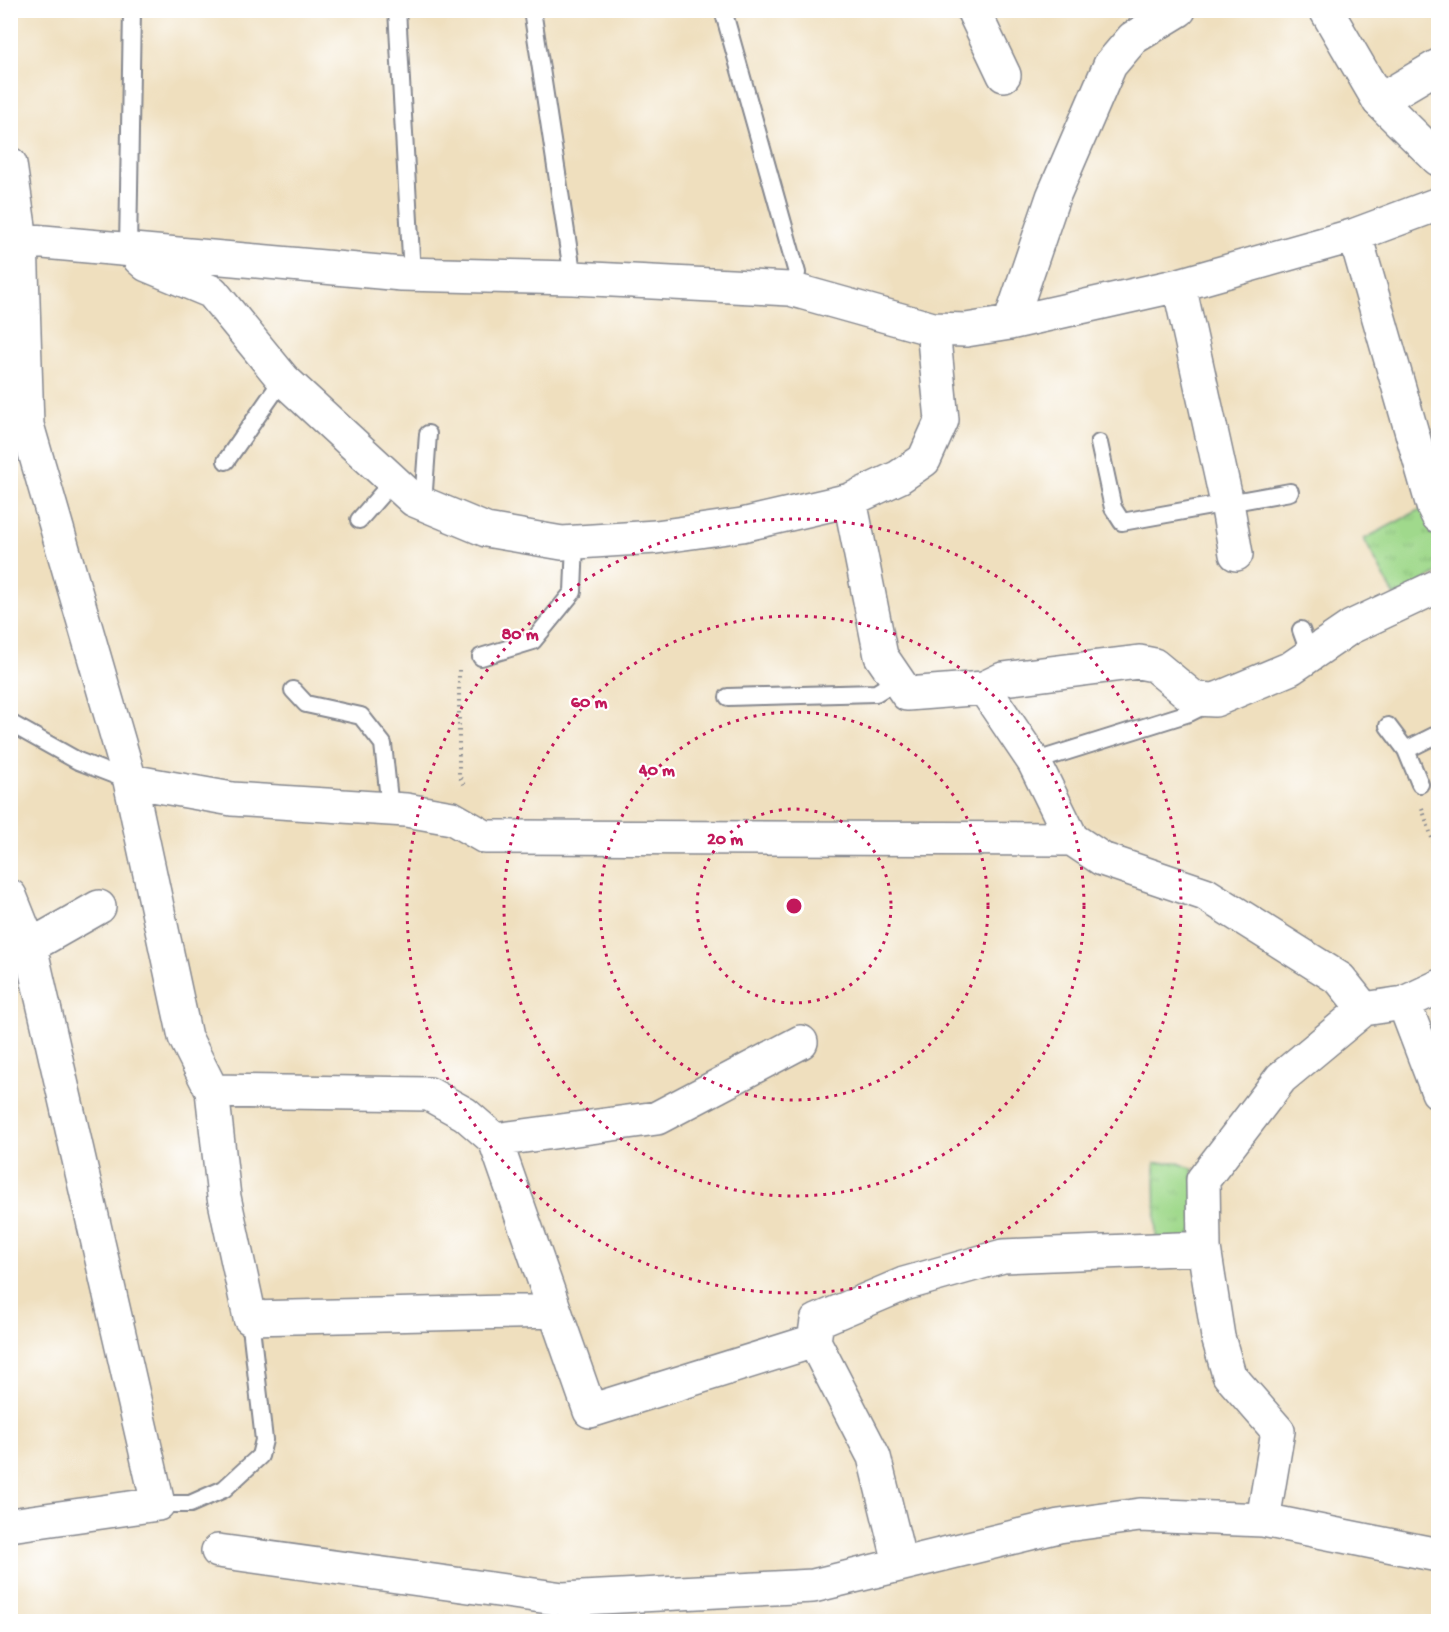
<svg xmlns="http://www.w3.org/2000/svg" width="1449" height="1632" font-family="'Gochi Hand',sans-serif">
	<style>
		.grass { fill: url(#grass-tufts); stroke: #5e8475; stroke-width: 1.5 }
		.lines { fill: none; stroke-linecap: round; stroke-linejoin: round }
		.lane-casing { stroke: #85878e; stroke-width: 20 }
		.street-casing { stroke: #85878e; stroke-width: 36 }
		.secondary-casing { stroke: #85878e; stroke-width: 36 }
		.path { stroke: #85878e; stroke-width: 4; stroke-dasharray: 1.5 4.5; stroke-linecap: butt }
		.lane { stroke: #fff; stroke-width: 16 }
		.street { stroke: #fff; stroke-width: 33 }
		.secondary { stroke: #fff; stroke-width: 33 }
		.ring { fill: none; stroke: #c2185b; stroke-width: 3; stroke-dasharray: 3 6 }
		.centre { fill: #c2185b; stroke: #fff; stroke-width: 3 }
		.ring-label { font-size: 18px; text-anchor: middle; font-weight: bold; fill: #c2185b; stroke: #fff; stroke-width: 4.5; stroke-linejoin: round; paint-order: stroke }
	</style>
	<defs>
		<pattern id="grass-tufts" width="24" height="20" patternUnits="userSpaceOnUse" patternTransform="scale(1.5)"><rect width="24" height="20" fill="#a0d98c"/><path d="M3 7l-1-3M5 7V3M7 7l1-3M15 17l-1-3M17 17v-4M19 17l1-3" fill="none" stroke="#89bb7b"/></pattern>
	</defs>
	<rect width="100%" height="100%" fill="#fff"/>
	<filter id="ink" filterUnits="userSpaceOnUse"><feTurbulence type="fractalNoise" baseFrequency=".0167" numOctaves="2"/><feDisplacementMap in="SourceGraphic" scale="12" xChannelSelector="R" yChannelSelector="G"/><feConvolveMatrix kernelMatrix="1 2 1 2 8 2 1 2 1" color-interpolation-filters="sRGB"/></filter>
	<filter id="wash" filterUnits="userSpaceOnUse"><feTurbulence type="fractalNoise" baseFrequency=".008" numOctaves="4" result="noise"/><feDisplacementMap in="SourceGraphic" scale="24" xChannelSelector="R" yChannelSelector="G"/><feGaussianBlur stdDeviation="1.35" result="paint"/><feColorMatrix in="noise" values="0 0 0 0 0 0 0 0 0 0 0 0 0 0 0 0 0 1.4 0 .05"/><feComposite in="paint" operator="in"/></filter>
	<g filter="url(#wash)">
		<rect width="100%" height="100%" fill="#efdfbe"/>
		<path class="grass" d="M1423 508 1438 533V573L1395 597 1364 539Z
			M1176 1162 1193 1169 1195 1228 1186 1240 1156 1241 1155 1163Z"/>
	</g>
	<g filter="url(#ink)">
		<g class="lines">
			<g class="lane-casing">
				<path id="lane" d="M397 10 412 274
					M532 10 573 278
					M723 10 797 273 790 289
					M128 249 132 10
					M1099 443 1113 508 1122 522 1290 492
					M226 461 283 379
					M423 504 428 434
					M359 520 393 481
					M1301 630 1310 655
					M481 657 533 641 573 592 575 542
					M293 690 306 704 361 716 383 744 390 809
					M728 697 876 693 897 680
					M10 723 78 761 130 781
					M1388 726 1406 750
					M1049 757 1189 713 1209 703
					M1420 784 1406 750 1438 734
					M158 1504H190L224 1489 260 1456 264 1440 250 1318"/>
			</g>
			<g class="street-casing">
				<path id="street" d="M973 10 1004 75
					M1379 101 1438 66
					M10 164 21 240 402 274 573 278 790 289 933 329 966 330 1010 323 1179 285 1355 235 1438 204
					M1355 235 1433 506 1438 516
					M21 240 27 425 130 781 185 1037 212 1091 224 1197 250 1318 555 1311
					M139 258 147 265 212 292 283 379 414 500 486 530 562 543 656 537 742 525 850 500
					M1179 285 1227 503 1236 554
					M1010 323 1053 197 1110 65 1133 38 1179 10
					M933 329 942 420 924 460 899 477 850 500 881 656 907 694 984 688 1034 762 1072 839 1102 859 1205 894 1340 979 1364 1009
					M984 688 1003 679 1139 662 1154 665 1195 699 1215 700 1291 668 1351 627 1438 586
					M130 781 232 799 406 810 452 818 485 837 1072 839
					M10 896 30 946 158 1504 10 1525
					M11 957 99 907
					M1404 1003 1438 1092
					M212 1091 429 1094 465 1114 495 1140 590 1411 814 1341
					M495 1140 657 1118 801 1042
					M1263 1520 1278 1431 1229 1375 1218 1337 1204 1248 1203 1180 1281 1078 1364 1009 1404 1003 1438 987
					M218 1551 563 1599 813 1586 1059 1526 1140 1515 1263 1520 1438 1555
					M900 1563 874 1457 814 1341 817 1321 904 1284 1003 1256 1204 1248"/>
			</g>
			<g class="secondary-casing">
				<path id="secondary" d="M1326 10 1379 101 1438 159"/>
			</g>
			<path class="path" d="M459 670V775L465 788
				M1422 808 1438 856"/>
			<use href="#lane" class="lane"/>
			<use href="#street" class="street"/>
			<use href="#secondary" class="secondary"/>
		</g>
	</g>
	<g class="ring">
		<circle cx="794" cy="906" r="97"/>
		<circle cx="794" cy="906" r="194"/>
		<circle cx="794" cy="906" r="290"/>
		<circle cx="794" cy="906" r="387"/>
	</g>
	<circle cx="794" cy="906" r="9" class="centre"/>
	<g class="ring-label">
		<text x="520" y="639">80 m</text>
		<text x="589" y="707">60 m</text>
		<text x="657" y="775">40 m</text>
		<text x="725" y="844">20 m</text>
	</g>
	<rect width="1449" height="1632" fill="none" stroke="#fff" stroke-width="36"/>
</svg>
